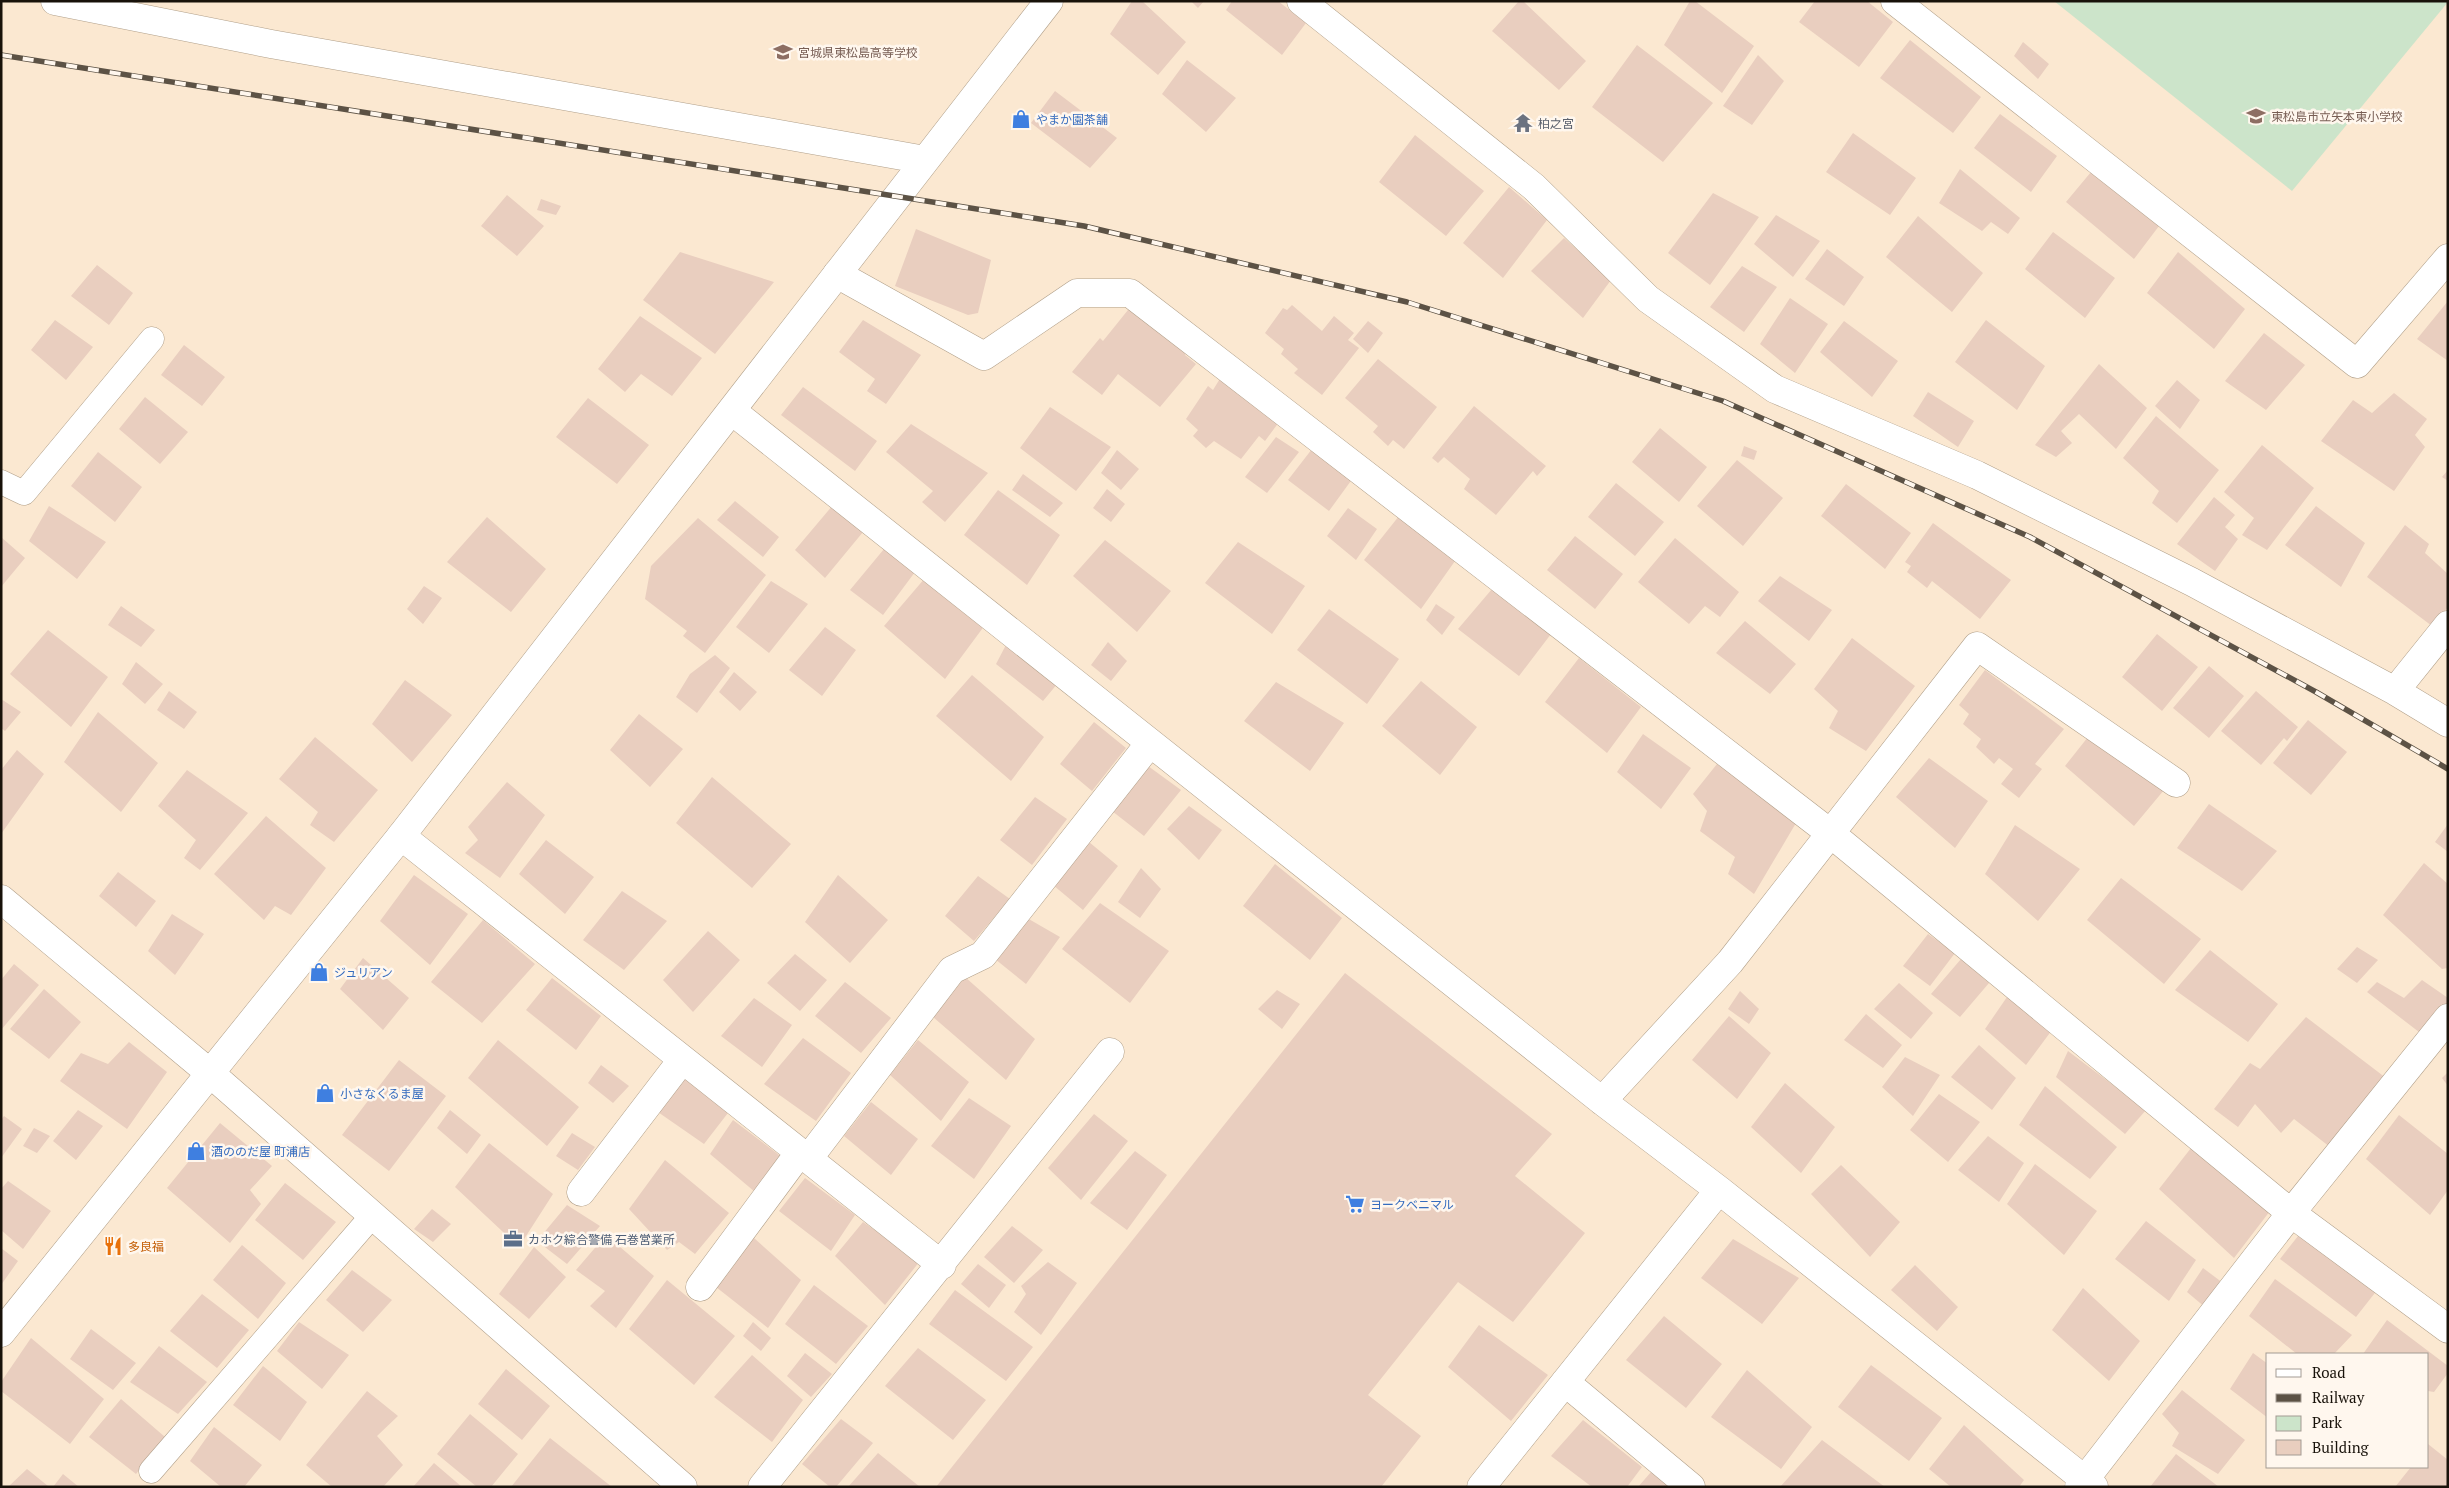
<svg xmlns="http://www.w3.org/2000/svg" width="2449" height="1488" font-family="'PT Serif','Noto Sans JP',serif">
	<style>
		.green { fill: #cce4ca }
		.building { fill: #e9cebf }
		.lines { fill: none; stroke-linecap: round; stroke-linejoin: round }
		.lane-casing { stroke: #b09f89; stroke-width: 25 }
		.street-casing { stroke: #b09f89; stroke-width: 29 }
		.secondary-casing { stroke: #b09f89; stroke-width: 29 }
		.lane { stroke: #fff; stroke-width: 24 }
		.street { stroke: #fff; stroke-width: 28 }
		.secondary { stroke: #fff; stroke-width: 28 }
		.rail-casing { stroke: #5c5245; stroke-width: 5.5 }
		.rail { stroke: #fff7ee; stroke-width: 4; stroke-dasharray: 11; stroke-linecap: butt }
		.labels { text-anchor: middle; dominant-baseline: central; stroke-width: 5; stroke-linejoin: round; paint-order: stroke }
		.education-label { font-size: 12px; fill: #785e54; stroke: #fff7ee; text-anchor: start }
		.shop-label { font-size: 12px; fill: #366cbe; stroke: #fff7ee; text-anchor: start }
		.worship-label { font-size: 12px; fill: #5b616d; stroke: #fff7ee; text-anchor: start }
		.service-label { font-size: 12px; fill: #4e5e75; stroke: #fff7ee; text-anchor: start }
		.food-label { font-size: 12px; fill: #c56008; stroke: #fff7ee; text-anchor: start }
	</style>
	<rect width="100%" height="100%" fill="#fbe8d1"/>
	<path class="green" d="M2054 1H2448V2L2292 191Z"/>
	<path class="building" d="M1132 1H1142L1186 42 1158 75 1110 34Z
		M1191 1H1204L1198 8Z
		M1232 1H1278L1306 23 1282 55 1226 10Z
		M1519 1H1523L1586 61 1559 90 1492 31Z
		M1690 1H1695L1754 46 1722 93 1664 45Z
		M1815 1H1867L1893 22 1859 67 1799 22Z
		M1910 40 1981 97 1953 133 1880 78Z
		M2023 42 2049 64 2038 79 2014 56Z
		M1637 45 1713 103 1663 162 1592 107Z
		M1758 55 1784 81 1752 125 1723 106Z
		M1187 60 1236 98 1206 132 1162 94Z
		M1055 91 1117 138 1090 168 1031 123Z
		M2000 114 2057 156 2031 192 1974 148Z
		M1853 133 1916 178 1890 215 1826 172Z
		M1415 135 1484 191 1446 236 1379 182Z
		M1960 169 2020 218 2008 234 1991 222 1982 231 1939 203Z
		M2091 172 2159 226 2134 259 2066 202Z
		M1509 187 1547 220 1503 278 1463 243Z
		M1713 193 1759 217 1710 285 1668 253Z
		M507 195 544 226 517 256 481 226Z
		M541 199 561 206 556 215 537 210Z
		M1776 215 1820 241 1793 277 1754 244Z
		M1918 216 1983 273 1952 312 1886 257Z
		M916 229 991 260 978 313 968 315 895 286Z
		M2053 232 2115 278 2085 318 2025 269Z
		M1564 238 1611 280 1583 318 1531 271Z
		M1827 249 1864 277 1844 306 1805 279Z
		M680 252 774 282 715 354 643 300Z
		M2178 252 2245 309 2214 349 2147 293Z
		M97 265 133 293 109 325 71 296Z
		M1742 266 1777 287 1744 332 1710 307Z
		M1790 298 1828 324 1795 373 1760 344Z
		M2448 301V361L2417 339Z
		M1132 305 1188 350 1185 355 1196 364 1160 407 1118 374 1102 395 1072 372 1100 338 1103 341Z
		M1292 305 1322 331 1334 316 1354 333 1348 340 1359 348 1322 395 1294 373 1298 369 1281 354 1284 349 1265 333 1283 308 1287 310Z
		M640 316 702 358 672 396 641 374 625 392 598 369Z
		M55 320 93 347 66 380 31 350Z
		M863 320 921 355 886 404 867 391 875 379 839 352Z
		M1986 320 2045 366 2017 410 1955 362Z
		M1368 321 1383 333 1368 353 1353 339Z
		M1844 321 1898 361 1872 397 1820 352Z
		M2264 333 2305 365 2266 410 2225 381Z
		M184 345 225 377 202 406 161 375Z
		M1378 359 1437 407 1404 449 1393 440 1388 446 1373 432 1378 426 1345 398Z
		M2099 364 2147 408 2116 449 2079 414 2061 431 2072 443 2056 457 2035 445Z
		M1221 377 1279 422 1265 441 1259 436 1241 459 1214 441 1206 448 1193 436 1198 430 1186 419 1208 386 1213 390Z
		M2177 380 2200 400 2180 429 2155 406Z
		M803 387 877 441 855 471 781 415Z
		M1928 392 1974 421 1958 447 1913 416Z
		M2394 393 2427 419 2415 435 2425 447 2394 491 2321 441 2353 400 2372 413Z
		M145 397 188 432 160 464 119 429Z
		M588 398 649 445 617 484 556 437Z
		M1474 406 1546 466 1537 476 1533 471 1496 515 1464 489 1470 479 1444 457 1438 463 1432 458Z
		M1050 407 1111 447 1076 491 1020 448Z
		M2156 416 2219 470 2177 523 2152 503 2159 491 2123 458Z
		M911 424 988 473 945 522 922 502 933 491 886 452Z
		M1660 428 1707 467 1679 502 1632 462Z
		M1276 437 1299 452 1267 493 1245 477Z
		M2262 445 2314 488 2267 550 2242 535 2254 518 2224 492Z
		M1744 446 1757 451 1754 460 1741 456Z
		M1312 449 1353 478 1329 511 1288 480Z
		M1117 450 1139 469 1121 490 1101 473Z
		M98 452 142 487 115 522 71 486Z
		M1737 460 1783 498 1743 546 1697 506Z
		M2448 470V481L2442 477Z
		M1023 474 1063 503 1050 517 1012 490Z
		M1616 483 1664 522 1635 556 1588 517Z
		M1846 484 1911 533 1885 569 1821 516Z
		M1107 489 1125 504 1111 522 1093 508Z
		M998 490 1060 535 1027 585 964 535Z
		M2214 497 2235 515 2225 527 2238 539 2215 571 2177 544Z
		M735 501 779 537 763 557 717 520Z
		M833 505 863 532 825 578 795 550Z
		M49 506 106 542 77 579 29 541Z
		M2316 506 2365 543 2341 587 2285 545Z
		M1348 508 1377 529 1356 560 1327 536Z
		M1399 516 1455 561 1421 609 1364 560Z
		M487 517 546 569 511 612 447 562Z
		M698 518 766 575 705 653 683 636 687 631 645 599 651 566Z
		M1933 523 2011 580 1980 619 1932 581 1927 588 1907 572 1911 566 1905 562Z
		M2405 525 2429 544 2425 553 2448 574V607L2432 626 2367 577Z
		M1575 536 1623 574 1595 609 1547 570Z
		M1 537 25 558 1 587Z
		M1675 538 1739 592 1720 617 1705 606 1689 624 1638 582Z
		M1105 540 1171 591 1137 632 1073 576Z
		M1238 542 1305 586 1272 634 1205 583Z
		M884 549 915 572 883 615 850 590Z
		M1780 576 1832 610 1809 641 1758 601Z
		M925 578 985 625 945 679 884 626Z
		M771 581 808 604 769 653 736 627Z
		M424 586 442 598 423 624 407 609Z
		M1492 589 1551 634 1519 676 1458 629Z
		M1436 604 1455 617 1442 635 1426 620Z
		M121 606 155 630 141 647 108 625Z
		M1329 609 1399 659 1367 704 1297 650Z
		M1745 621 1796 664 1770 694 1716 653Z
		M825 627 856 650 822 696 789 670Z
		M48 630 108 677 71 727 10 674Z
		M2157 634 2198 667 2162 711 2122 677Z
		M1852 638 1915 686 1866 751 1829 728 1838 711 1814 689Z
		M1108 642 1127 661 1111 681 1091 665Z
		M1007 643 1058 683 1043 701 996 664Z
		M715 655 730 668 697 713 676 697 690 674Z
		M1579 658 1641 707 1607 753 1545 702Z
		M136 662 163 684 145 704 122 684Z
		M2209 666 2244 696 2209 738 2173 708Z
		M1985 670 2064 729 2035 764 2042 769 2019 798 2001 784 2013 769 1999 758 1994 764 1976 747 1981 739 1963 724 1969 714 1959 705Z
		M734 672 757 692 740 711 719 692Z
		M972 675 1044 737 1011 781 936 716Z
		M405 680 452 715 412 762 372 724Z
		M1421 681 1477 727 1440 775 1382 726Z
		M1276 682 1344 723 1310 771 1244 721Z
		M169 691 197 712 184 729 157 710Z
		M2256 691 2298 727 2287 741 2284 738 2261 765 2221 731Z
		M1 699 21 712 5 731 1 728Z
		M98 712 158 763 121 812 64 762Z
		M639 714 683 749 650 787 610 750Z
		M2308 720 2347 752 2311 795 2273 763Z
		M1094 722 1126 748 1092 791 1060 764Z
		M1643 734 1691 768 1661 809 1617 772Z
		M315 737 378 790 334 842 310 825 318 812 279 779Z
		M2088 737 2164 790 2134 826 2065 766Z
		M17 750 44 774 1 834V770Z
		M1929 758 1988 801 1955 848 1896 797Z
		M1717 764 1796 823 1754 894 1728 874 1735 857 1700 831 1707 811 1693 794Z
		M1148 766 1181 790 1144 836 1112 811Z
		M187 770 248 813 200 870 184 858 196 840 158 806Z
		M712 777 791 844 752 888 676 823Z
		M507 782 545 815 500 878 465 853 478 840 468 827Z
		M1035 797 1067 819 1032 865 1000 840Z
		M2209 804 2277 851 2242 891 2177 848Z
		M1189 806 1222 830 1199 860 1167 829Z
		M266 816 326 868 291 915 275 906 264 920 214 874Z
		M2448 824V852L2435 842Z
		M2015 825 2080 869 2038 921 1985 874Z
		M546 840 594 877 565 914 519 874Z
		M1089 842 1118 866 1083 910 1053 885Z
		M2424 863 2448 884V968L2442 969 2383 915Z
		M1275 864 1342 918 1310 960 1243 906Z
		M1141 868 1161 889 1140 918 1118 902Z
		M118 872 156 901 136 927 99 896Z
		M414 875 468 914 430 965 380 921Z
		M838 875 888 920 850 963 805 922Z
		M978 876 1010 899 974 941 945 916Z
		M2121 878 2201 939 2164 984 2087 920Z
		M622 891 667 921 624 970 583 940Z
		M1100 903 1169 951 1130 1003 1062 949Z
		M172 914 204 934 175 975 148 951Z
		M1027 918 1060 937 1026 984 995 959Z
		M483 920 535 964 482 1023 431 982Z
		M708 931 740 960 693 1012 663 980Z
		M1928 934 1955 953 1930 986 1903 966Z
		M2357 947 2378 960 2357 983 2337 969Z
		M2210 950 2278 1004 2248 1042 2175 990Z
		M795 954 827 980 800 1011 767 983Z
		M363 958 409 998 383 1030 340 989Z
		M1961 959 1989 983 1960 1017 1931 994Z
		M14 964 39 985 1 1030V980Z
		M1345 973 1552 1134 1515 1176 1585 1233 1513 1322 1458 1282 1368 1395 1421 1436 1381 1487H936Z
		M965 977 1035 1039 1006 1080 933 1017Z
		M552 978 601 1016 576 1050 526 1010Z
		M2422 980 2448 998V1002L2419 1032 2367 992 2377 982 2404 998Z
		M845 982 891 1018 861 1053 815 1016Z
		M1899 983 1933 1013 1911 1039 1874 1009Z
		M44 989 81 1022 49 1059 10 1029Z
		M1277 990 1300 1004 1282 1029 1258 1009Z
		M1740 991 1759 1009 1749 1024 1728 1009Z
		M2007 997 2052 1030 2026 1065 1985 1029Z
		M754 998 792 1025 762 1067 721 1036Z
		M1866 1014 1902 1045 1883 1068 1844 1040Z
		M1729 1016 1771 1053 1737 1099 1692 1060Z
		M2306 1017 2386 1078 2330 1147 2294 1119 2281 1133 2255 1104 2238 1127 2214 1109 2250 1063 2260 1069Z
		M803 1038 851 1073 816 1121 764 1084Z
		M498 1040 579 1107 547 1146 468 1078Z
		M918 1040 969 1082 941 1121 890 1075Z
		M129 1042 167 1072 127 1129 60 1081 81 1053 108 1064Z
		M1979 1045 2016 1078 1992 1110 1951 1077Z
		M2068 1051 2146 1110 2125 1134 2056 1077Z
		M1905 1057 1940 1075 1913 1116 1882 1087Z
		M399 1060 446 1096 389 1171 342 1135Z
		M601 1065 629 1086 613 1103 588 1083Z
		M2448 1072V1086L2442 1078Z
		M684 1076 731 1109 704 1144 655 1110Z
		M1785 1083 1835 1127 1801 1173 1751 1127Z
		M2045 1086 2117 1147 2090 1179 2019 1125Z
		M1939 1094 1980 1122 1948 1162 1910 1130Z
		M969 1098 1011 1126 974 1179 931 1146Z
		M871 1102 918 1139 891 1175 844 1136Z
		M78 1110 103 1126 76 1160 53 1141Z
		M450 1110 481 1135 467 1154 437 1128Z
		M1094 1114 1128 1141 1081 1200 1048 1168Z
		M2399 1115 2448 1154V1190L2430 1215 2366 1159Z
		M4 1116 22 1129 1 1158V1120Z
		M733 1120 783 1158 755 1192 710 1154Z
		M220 1123 272 1166 250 1190 261 1204 230 1243 167 1188Z
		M34 1128 50 1136 37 1153 23 1146Z
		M572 1133 595 1147 578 1170 556 1156Z
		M1988 1136 2024 1163 1999 1202 1958 1170Z
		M489 1143 553 1194 519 1247 455 1187Z
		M2191 1148 2270 1211 2234 1258 2159 1189Z
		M1135 1151 1167 1175 1127 1230 1090 1203Z
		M665 1160 729 1213 695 1254 679 1242 667 1250 629 1209Z
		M2035 1164 2097 1211 2064 1255 2007 1204Z
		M1841 1165 1900 1222 1870 1257 1811 1194Z
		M805 1178 855 1215 831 1251 779 1211Z
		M8 1181 51 1211 23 1249 1 1230V1189Z
		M285 1183 336 1222 303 1260 255 1220Z
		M567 1205 600 1226 567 1264 537 1241Z
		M432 1209 451 1224 433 1242 414 1229Z
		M2146 1221 2196 1260 2169 1301 2115 1259Z
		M863 1222 920 1261 885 1305 835 1256Z
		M1012 1226 1043 1250 1014 1283 984 1257Z
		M2302 1231 2378 1289 2356 1317 2280 1259Z
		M606 1235 654 1276 616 1328 590 1306 605 1291 576 1270Z
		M754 1238 801 1280 768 1328 716 1287Z
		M1733 1239 1799 1278 1762 1324 1701 1278Z
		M242 1245 286 1283 258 1319 213 1280Z
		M534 1247 566 1277 529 1319 499 1294Z
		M1 1248 18 1261 1 1285Z
		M1048 1262 1077 1283 1041 1335 1014 1312 1026 1294 1021 1286Z
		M978 1264 1006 1285 989 1308 961 1284Z
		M1915 1265 1958 1307 1937 1331 1891 1290Z
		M2203 1268 2223 1283 2206 1308 2187 1292Z
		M352 1270 392 1300 363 1332 326 1300Z
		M2275 1279 2352 1335 2334 1354H2297L2249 1316Z
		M667 1280 735 1336 694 1385 629 1329Z
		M814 1285 868 1326 836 1364 785 1324Z
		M2083 1288 2140 1341 2109 1381 2052 1330Z
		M955 1290 1033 1347 1006 1381 929 1324Z
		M202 1294 249 1330 217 1368 170 1331Z
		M1664 1316 1722 1364 1686 1408 1626 1360Z
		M2387 1320 2448 1366V1373L2434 1392 2428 1391V1354H2363Z
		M299 1322 349 1355 322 1389 277 1351Z
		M753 1322 771 1338 761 1351 743 1336Z
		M1479 1325 1548 1375 1511 1421 1448 1367Z
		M91 1329 136 1363 113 1390 70 1359Z
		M31 1338 104 1399 70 1444 1 1391V1382Z
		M159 1346 207 1382 178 1414 130 1382Z
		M918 1348 986 1400 953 1440 885 1386Z
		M805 1353 832 1374 811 1397 787 1376Z
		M2253 1353 2268 1364V1418L2230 1389Z
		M752 1355 803 1400 772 1442 714 1397Z
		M1871 1365 1942 1418 1909 1461 1838 1407Z
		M263 1366 307 1402 280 1441 233 1405Z
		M506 1369 550 1406 522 1440 478 1404Z
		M1747 1370 1812 1427 1781 1469 1711 1417Z
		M2182 1390 2245 1440 2218 1474 2172 1446 2179 1433 2162 1414Z
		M367 1391 398 1416 377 1436 403 1465 383 1487H332L306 1465Z
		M121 1399 165 1437 136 1474 89 1437Z
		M470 1414 518 1454 491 1487H477L437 1454Z
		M841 1419 873 1443 836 1487H830L802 1464Z
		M1583 1420 1642 1467 1627 1487H1592L1551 1456Z
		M1964 1425 2024 1480 2019 1487H1951L1929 1469Z
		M214 1427 262 1465 244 1487H221L190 1461Z
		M550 1438 612 1487H511Z
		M1822 1440 1885 1487H1780Z
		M2428 1444 2448 1460V1487H2395L2411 1467H2428Z
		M878 1453 920 1487H848Z
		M2176 1454 2219 1487H2150Z
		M434 1463 462 1487H413Z
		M27 1469 48 1486 47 1487H8Z
		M1651 1472 1672 1487H1638Z
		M63 1474 79 1487H53Z"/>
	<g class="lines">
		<g class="lane-casing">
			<path id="lane" d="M1 482 24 493 152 339
				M151 1471 372 1216"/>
		</g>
		<g class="street-casing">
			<path id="street" d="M1301 1 1534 187 1648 299 1775 389 1977 475 2192 582 2395 691 2448 723
				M1895 1 2357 364 2448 258
				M837 274 984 356 1077 293H1130L1830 833 2291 1213 2448 1329
				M732 411 1602 1101 1719 1190 2094 1487
				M2395 691 2448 625
				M401 836 942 1265
				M1 899 211 1074 683 1487
				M1602 1101 1730 962 1977 646 2176 783
				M808 1159 952 970 983 955 1150 743
				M581 1192 682 1060
				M700 1287 800 1152
				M1565 1382 1691 1487
				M762 1487 1110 1052
				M1481 1487 1719 1190
				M2079 1487 2291 1213 2448 1018"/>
		</g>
		<g class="secondary-casing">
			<path id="secondary" d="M55 1 271 44 925 160
				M1 1333 401 836 1049 1"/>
		</g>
		<use href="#lane" class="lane"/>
		<use href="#street" class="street"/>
		<use href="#secondary" class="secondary"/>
		<g class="rail-casing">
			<path id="rail" d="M1 55 1084 226 1407 302 1723 401 2030 537 2316 692 2448 769"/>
		</g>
		<use href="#rail" class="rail"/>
	</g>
	<defs>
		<g id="school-bare" transform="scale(1.5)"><path d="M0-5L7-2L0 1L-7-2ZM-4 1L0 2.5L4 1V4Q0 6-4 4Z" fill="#8d6e63" stroke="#fff7ee" stroke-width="2.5" paint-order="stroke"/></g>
		<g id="shop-bare" transform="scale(1.5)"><path d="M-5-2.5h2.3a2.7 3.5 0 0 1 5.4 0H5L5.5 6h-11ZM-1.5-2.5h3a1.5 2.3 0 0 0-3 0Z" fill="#3f7fe0" stroke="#fff7ee" stroke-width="2.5" paint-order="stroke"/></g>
		<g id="temple-bare" transform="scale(1.5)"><path d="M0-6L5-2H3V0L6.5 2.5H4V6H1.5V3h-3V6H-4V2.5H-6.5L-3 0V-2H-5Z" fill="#6b7280" stroke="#fff7ee" stroke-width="2.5" paint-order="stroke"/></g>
		<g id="supermarket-bare" transform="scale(1.5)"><path d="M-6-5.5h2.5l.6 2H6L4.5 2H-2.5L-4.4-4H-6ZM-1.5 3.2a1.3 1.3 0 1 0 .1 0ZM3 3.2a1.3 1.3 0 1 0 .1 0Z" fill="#3f7fe0" stroke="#fff7ee" stroke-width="2.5" paint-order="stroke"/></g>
		<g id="office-bare" transform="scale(1.5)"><path d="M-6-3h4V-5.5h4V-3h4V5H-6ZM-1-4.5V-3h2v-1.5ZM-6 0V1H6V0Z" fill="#5c6f8a" stroke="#fff7ee" stroke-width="2.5" paint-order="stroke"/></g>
		<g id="restaurant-bare" transform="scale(1.5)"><path d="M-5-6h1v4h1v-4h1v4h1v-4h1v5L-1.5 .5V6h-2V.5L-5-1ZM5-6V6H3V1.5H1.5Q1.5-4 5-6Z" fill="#e8710a" stroke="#fff7ee" stroke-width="2.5" paint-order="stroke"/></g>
	</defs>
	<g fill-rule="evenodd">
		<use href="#school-bare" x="783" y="52"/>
		<use href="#school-bare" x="2256" y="116"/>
		<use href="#shop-bare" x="1021" y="119"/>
		<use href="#temple-bare" x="1523" y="123"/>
		<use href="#shop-bare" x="319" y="972"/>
		<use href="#shop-bare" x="325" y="1093"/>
		<use href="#shop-bare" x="196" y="1151"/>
		<use href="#supermarket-bare" x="1355" y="1204"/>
		<use href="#office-bare" x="513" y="1239"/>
		<use href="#restaurant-bare" x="113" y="1246"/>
	</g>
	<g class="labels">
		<g class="education-label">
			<text x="798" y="52">宮城県東松島高等学校</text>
			<text x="2271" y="116">東松島市立矢本東小学校</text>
		</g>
		<g class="shop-label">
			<text x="1036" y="119">やまか園茶舗</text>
			<text x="334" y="972">ジュリアン</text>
			<text x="340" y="1093">小さなくるま屋</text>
			<text x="211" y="1151">酒ののだ屋 町浦店</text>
			<text x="1370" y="1204">ヨークベニマル</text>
		</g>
		<g class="worship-label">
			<text x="1538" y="123">柏之宮</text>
		</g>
		<g class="service-label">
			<text x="528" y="1239">カホク綜合警備 石巻営業所</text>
		</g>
		<g class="food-label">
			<text x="128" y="1246">多良福</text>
		</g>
	</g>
	<rect width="2449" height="1488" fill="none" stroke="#18120a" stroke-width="5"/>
	<rect x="2266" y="1353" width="162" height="115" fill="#fff7ee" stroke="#a39b93"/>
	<rect x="2276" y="1369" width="25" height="8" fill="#ffffff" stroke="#a39b93"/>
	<text x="2312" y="1378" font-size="15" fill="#18120a">Road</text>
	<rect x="2276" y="1394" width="25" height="8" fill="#5c5245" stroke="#a39b93"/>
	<text x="2312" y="1403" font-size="15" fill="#18120a">Railway</text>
	<rect x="2276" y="1416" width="25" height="15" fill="#cce4ca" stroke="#a39b93"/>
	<text x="2312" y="1428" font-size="15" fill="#18120a">Park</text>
	<rect x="2276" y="1440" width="25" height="15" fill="#e9cebf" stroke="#a39b93"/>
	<text x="2312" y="1453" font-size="15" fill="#18120a">Building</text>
</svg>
